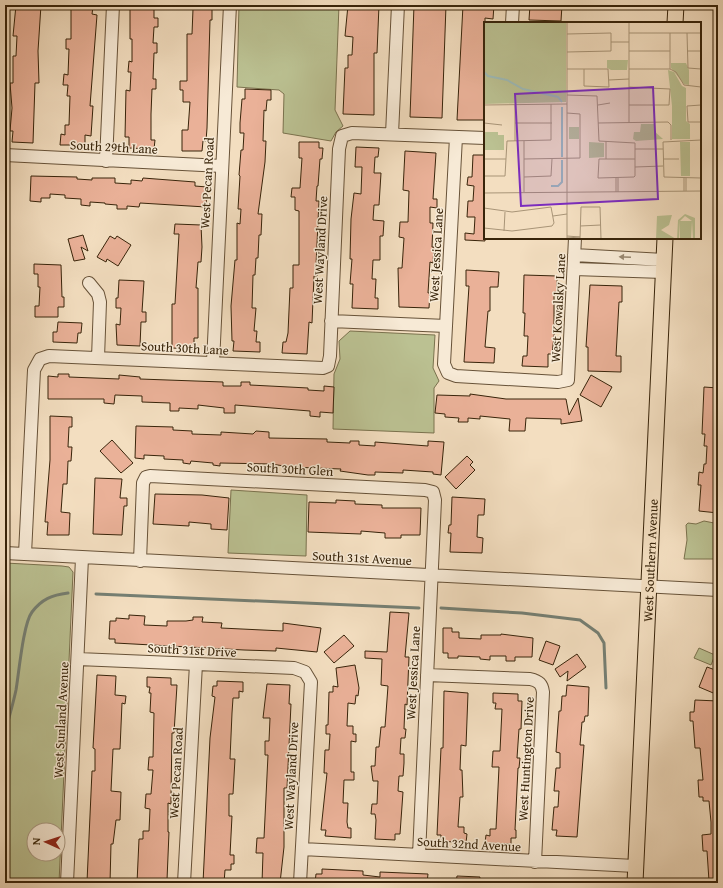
<svg xmlns="http://www.w3.org/2000/svg" width="723" height="888" font-family="'Gentium Book Plus',serif">
	<style>
		.green { fill: #bbc192; stroke: #7a724e; fill-rule: evenodd }
		.lines { fill: none; stroke-linecap: round; stroke-linejoin: round }
		.stream { stroke: #757f73; stroke-width: 3 }
		.building { fill: #eab198; stroke: #38240a }
		.minor-casing { stroke: #675238; stroke-width: 14 }
		.major-casing { stroke: #38240a; stroke-width: 17 }
		.minor { stroke: #f7ead6; stroke-width: 12 }
		.major { stroke: #f3dec0; stroke-width: 15 }
		.oneway { fill: #988770 }
		.labels { text-anchor: middle; dominant-baseline: central; stroke-width: 3; stroke-linejoin: round; paint-order: stroke }
		.street-label { font-size: 13px; fill: #38240a; stroke: #f7ead6 }
		.inset-river { fill: none; stroke: #9dbbb9; stroke-width: 2 }
		.inset-road { fill: none; stroke: #a89477; stroke-width: 1 }
		.view { fill: #7b2cbf; fill-opacity: 0.15; stroke: #7b2cbf; stroke-width: 2 }
		.inset-edge { fill: none; stroke: #38240a; stroke-width: 2 }
	</style>
	<rect width="100%" height="100%" fill="#f3dec0"/>
	<filter id="stains"><feTurbulence type="fractalNoise" baseFrequency=".005" numOctaves="4"/><feColorMatrix values="0 0 0 0 .2 0 0 0 0 .09 0 0 0 0 .02 0 0 0 .5 -.17"/></filter>
	<radialGradient id="worn" r=".72"><stop offset=".6" stop-color="#630" stop-opacity="0"/><stop offset="1" stop-color="#630" stop-opacity=".3"/></radialGradient>
	<path class="green" d="M239 5 284 8 287 5H339L335 110 343 126 336 132 331 141 283 133 284 94 279 90 237 87Z
		M350 331 435 335 433 368 439 381 434 388V433L333 429 334 374 340 359 339 341Z
		M231 490 307 495 306 556 228 553Z
		M704 521 714 523 718 522V559H684L687 540 686 525 688 523 696 524Z
		M5 563 62 566 69 567 73 572 59 883H5ZM34 830H58V854H34Z
		M699 648 715 655 711 665 694 658Z"/>
	<g class="lines">
		<path class="stream" d="M96 594 419 608
			M441 608 522 613 580 620 598 633 604 643 606 688
			M5 732C9 718 13 704 16 690 19 673 23 624 32 612 42 599 52 595 68 593"/>
	</g>
	<path class="building" d="M16 5H41L38 51 39 83H35L33 143 12 142 13 131H10L12 108 10 83H13V56H16L17 36H13Z
		M130 5 154 6V18H158V27H154L153 43H157V53H154L153 79H156V89H152L151 114V140H155L154 149 129 148V137H125L126 90 130 91 131 72H128L129 61 132 62V39H130Z
		M348 5H379L377 53H374V115L343 114 345 68H348V55H352L353 37 345 36Z
		M414 5H446L442 118 410 117Z
		M463 5H494L493 19 485 18V120H457Z
		M530 5H562L561 21 529 20Z
		M71 6 93 7 92 14 97 15 90 106H93L91 136 85 135V145H60L61 134 65 135V125H69L70 96H67L68 85H63L64 74 68 75 69 49H66V39H71Z
		M193 9H212V20H210L207 128 206 141H203L202 151H182V130H188L190 102H183V90H180V81H187V34H192Z
		M245 89 271 90V100H267L266 111 264 110 263 141H266L265 162 258 214H262L261 235H259L258 258H256L255 275H253L252 308H256L254 331H257L256 342H260V352L233 351 234 341H232L231 306 235 260H237V223L240 224 241 209H238L240 176 239 175 241 150H243L244 133H240V123L242 99H245Z
		M299 142H319V148H323L322 159H320L318 186H317L316 201H319L316 265 317 276H314L312 323 309 322 307 354 282 353 283 342H286L288 333 290 288H293V265H299V211L295 210V197H291L292 188H300L302 158H299Z
		M356 147 379 148 378 157H375L374 173H381L379 205H374L373 220 384 221 383 236H380V260H373L372 279H376L375 298H378V309L352 308 353 284H350L352 259H350L351 219 354 193 361 194 362 167H355Z
		M405 151 436 153 433 199H437V208L430 207V223H433L432 247H434L433 263 430 262 428 293H430L429 308 399 307 398 268H402L404 238 399 237 400 222H408L409 191 403 190Z
		M473 155H485V241L465 240V233L474 234 475 217H467L468 201H473L474 186 467 185 468 177H472Z
		M31 176 77 177V179L92 180V178H115V183L131 184V180L142 181 143 178 195 182V186L207 187 206 207 140 203 139 207 127 206V209H117V205L105 204V203L90 202V206L81 205V199L65 198V195L50 194V198H41V202L30 201Z
		M175 224 201 225 202 247 201 262H198L196 288H198V338H194V349L172 348V304H175L179 234H174Z
		M83 235 88 251 81 247 85 259 74 261 68 239Z
		M110 236 115 239 117 236 131 245 118 266 107 259 106 262 97 257Z
		M34 264 61 265 62 297H64V307H58V317H35V306H39L40 287H38V274H34Z
		M466 270 499 272 498 287H490V311H488L485 347 495 348 494 363 464 362 469 286H466Z
		M524 275 557 276V292H554V337L552 354H548V367L522 366 523 356H527L528 336H524L525 313H523Z
		M119 280 144 281 142 312H146V322H141L140 346 117 345 116 324 120 325 121 308H116V298H118Z
		M590 285 622 286V302H619L616 356H621V372L588 371V347H586Z
		M58 322 82 323 81 333H78L77 343 53 342V332H57Z
		M58 374H69V377L119 379V375L140 377V379L223 382V386H241V382H250V385L308 388V390L324 391V386L334 387 333 413 320 412V417L310 416V411L235 405V413H224V408L198 405V409L179 408V411H170V403L142 402V396L115 395 114 404 104 403V399H48V376L58 377Z
		M591 375 612 387 601 407 580 395Z
		M704 387 718 388V513L699 511 701 485H698L699 472 703 473 704 464H706L707 446H704L705 434H702Z
		M470 394 506 399H566L569 415 578 398 582 421 561 424V419L526 418 525 431H509L510 419 480 416V419L468 418V422H458L459 418 445 417V414L435 413 437 395 470 396Z
		M50 416 72 417V427H69L68 447H72L71 461H68L67 484H63L61 512 70 513 69 535H47L48 522H45L50 460Z
		M136 426 173 427V430L192 431V434L221 435V432L253 434 256 431 269 432V438L327 439V442L350 443V441H359V445L375 446V442L428 446V441L444 442 441 475 433 474V472L403 470V473L375 472V475H368L340 471 341 469 291 467 271 464 220 463V466L213 465V463L191 461 190 464 183 463V460L164 459V456L144 455V459L135 458Z
		M112 440 133 463 121 473 100 451Z
		M467 456 473 462 470 465 475 470 456 489 445 477Z
		M95 478 122 479 120 498H127V506H124L122 535 93 534Z
		M155 494 202 495 229 498 227 530 211 529V524L189 522V526L153 524Z
		M452 497 485 499 484 515H478L477 537 483 538 482 553 450 552 451 533H448L449 525H451Z
		M336 500 355 501V504L382 505V508H421L420 535H401V538H385V533L361 531V534L308 532 309 502 336 503Z
		M390 612 409 613 405 657H409L407 705 405 704 404 729H406L405 738H401L400 754H404V763L403 776H399L398 791 403 792 400 834H395V840L375 839 376 820 375 814H371L372 804H377L378 781H373L371 766H375L376 747H379L381 727H385L388 686 381 685 382 659 365 658V651L387 652Z
		M129 615 145 616 144 625 167 626V621H186L193 620V617H203L202 622 222 623 221 628 283 631V623L321 628 317 652 276 648V651L244 650 115 643V639H109L110 621H116V618L129 619Z
		M443 628H452V632H459V638L481 639V635H501V634L533 638 532 657H515V661H506V656H490V660L480 659V657L458 656V658H448V653H443Z
		M344 635 354 646 334 663 324 652Z
		M546 641 560 646 553 665 539 660Z
		M577 654 586 667 567 681 568 671 560 677 555 669Z
		M355 665 359 688 358 696 356 695 355 704 348 703 347 726H353V734H356V742L351 741V772H354V780H344L343 803H348L347 822 348 828H351V838L325 836 326 830H321L327 773H324L325 750H329L330 734H326V725H328L329 692H333V686L338 687 336 668Z
		M707 667 718 671V695L699 687Z
		M97 675 116 676 115 695 126 696 125 704 122 703 120 749H113L111 791 121 792 120 820H116L113 844H111L110 883 87 882 92 771H95V749L93 748Z
		M147 677 171 678V685H177L174 733H172L171 796V804L168 803V832H169L167 880H163L162 883H137L139 839H143V831H149L150 809 145 808 146 794H151L153 770H148L149 757H153L154 713 150 712 151 693H149L150 687H147Z
		M217 681 243 682V692L239 691V698H233L232 713 230 759H235L233 794H229V816H232L230 855H234V864H231V870H225L224 883H203L210 738 215 697 212 696 213 686H217Z
		M267 684 290 685 289 704H291L287 788H284V847L280 883H262L263 853H256L257 838H264L268 755H265V741H269L270 718H263Z
		M567 685 589 687 588 716H585L584 722H582L580 745H584L577 837 556 836 557 830H552L554 807H558L559 791H554L556 768H560V753L556 752 559 711H561L562 696H566Z
		M444 691 468 693 466 746 461 745 460 770H462L463 797H460L458 827H464V833L467 834 466 843 441 841V835H437L441 748H443Z
		M493 693 518 694V701H522L521 729H519L517 758H520L519 768H518L515 830H516V838H511V844L485 843 486 835 490 836V829H496L498 788 499 767H492L493 751H500L502 709H495L496 703H493Z
		M695 700 718 701V880L709 881 707 851H703L702 835 711 834V822L709 801H703V797H699L698 780H703L700 748H695L693 721H690V712H694Z
		M322 869 363 871V875L380 877V872L428 874 427 883H315L316 874H322Z
		M457 876 480 877 479 883H456Z"/>
	<g class="lines">
		<g class="minor-casing">
			<path id="minor" d="M512 23 513 5
				M392 134 398 5
				M456 137 444 364 448 373 456 376 558 382 568 380 575 238
				M5 155 222 166
				M106 161 113 5
				M574 255 664 260
				M574 269 663 272
				M89 283 98 294 100 302 98 358
				M331 321 446 326
				M213 363 230 5
				M5 553 718 590
				M25 554 34 370 40 359 49 356 323 368 328 366 330 356 339 149 342 136 352 133 485 138
				M140 561 143 483 146 477 150 476 425 490 433 492 435 500 419 855
				M78 659 294 668 305 672 311 682 300 883
				M427 675 530 679C539 681 542 684 543 692L535 862
				M302 849 635 866
				M67 883 82 558
				M184 883 196 664"/>
		</g>
		<g class="major-casing">
			<g id="major">
				<path d="M675 23 676 5"/>
				<path id="s1" d="M635 883 665 238"/>
			</g>
		</g>
		<use href="#minor" class="minor"/>
		<use href="#major" class="major"/>
	</g>
	<defs><path id="oneway-solid" d="M-6-.8H1V-3.2L6.5 0L1 3.2V.8H-6Z"/></defs>
	<use class="oneway" href="#oneway-solid" transform="translate(625 257) rotate(-177)"/>
	<g class="labels">
		<g class="street-label">
			<text transform="translate(114 147) rotate(3)">South 29th Lane</text>
			<text transform="translate(207 183) rotate(-87)">West Pecan Road</text>
			<text transform="translate(320 250) rotate(-87)">West Wayland Drive</text>
			<text transform="translate(436 255) rotate(-87)">West Jessica Lane</text>
			<text transform="translate(558 308) rotate(-87)">West Kowalsky Lane</text>
			<text transform="translate(185 348) rotate(3)">South 30th Lane</text>
			<text transform="translate(290 469) rotate(3)">South 30th Glen</text>
			<text transform="translate(362 558) rotate(3)">South 31st Avenue</text>
			<text stroke="none"><textPath href="#s1" startOffset="323">West Southern Avenue</textPath></text>
			<text transform="translate(192 650) rotate(3)">South 31st Drive</text>
			<text transform="translate(413 673) rotate(-87)">West Jessica Lane</text>
			<text transform="translate(61 720) rotate(-87)">West Sunland Avenue</text>
			<text transform="translate(526 759) rotate(-87)">West Huntington Drive</text>
			<text transform="translate(176 773) rotate(-87)">West Pecan Road</text>
			<text transform="translate(291 776) rotate(-87)">West Wayland Drive</text>
			<text transform="translate(469 844) rotate(3)">South 32nd Avenue</text>
		</g>
	</g>
	<g transform="translate(484 22)">
		<rect width="217" height="217" fill="#f3dec0"/>
		<path d="M0 0H82V80L0 82ZM123 38H144L143 48H127L123 46ZM187 41H202L205 48V63L200 62 187 46ZM184 48 190 50 198 64 202 66V99L206 102V117H188V84ZM157 102H170V109L179 117 152 119 149 117 150 110H156ZM85 105H95V117H85ZM0 110H14V113H20V128H0ZM105 120 120 121V135L105 136ZM196 120H206V154H197ZM201 192 211 196V217H209L208 199 201 194 196 199 195 217H193L194 198ZM188 193 185 203 177 208 192 217H172L173 194ZM196 199H208L207 217H196Z" fill="#bbc192"/>
		<path class="inset-river" d="M0 50 4 54 23 58 39 67 74 75 78 80M78 85V135M67 164H74L78 160V138"/>
		<path class="inset-road" d="M145 11H217M186 11V47M203 11 204 46 217 47M127 20H145M145 29H186M203 29H217M83 30 127 29V11L83 12M83 47H124L125 65 100 64V47M145 47H186L192 50 200 63 217 65M125 58 145 57M145 65 186 67 185 83H145M83 73 113 74 115 119 151 121V154L150 155 114 156 115 137H151M0 83 83 82M31 83V119M114 83 126 81M217 83 203 84 204 100H217M0 101 18 103M31 101H68M114 101 184 100 187 103V118M145 101V0M217 118 179 120 180 155 217 156M40 119V170M122 119V137M151 127H179M0 137H22M40 137 96 136V92L83 91M179 137H195M151 145 179 144M0 154H21L23 119 67 118V82M40 155 67 154 68 137M132 156V170M134 156V170M200 156V169M202 156V169M0 171 217 169M0 186 28 190 67 185 70 201 68 204 28 209 0 206M69 194 83 192M96 204 117 203M20 209 21 190M83 214 96 215M83 216 96 215M83 217V0M96 217 97 185H116L117 217"/>
		<path class="view" d="M169 65 174 177 37 184 31 72Z"/>
		<rect width="217" height="217" class="inset-edge"/>
	</g>
	<rect width="723" height="888" fill="none" stroke="#f3dec0" stroke-width="20"/>
	<rect x="6" y="6" width="711" height="876" fill="none" stroke="#38240a" stroke-width="2"/>
	<rect x="10" y="10" width="703" height="868" fill="none" stroke="#38240a"/>
	<g transform="translate(46 842) rotate(273)"><circle r="19" fill="#f7ead6" stroke="#ab9b84"/>
	<path d="M0-3L7 15L0 10L-7 15Z" fill="#8f2418"/>
	<text y="-6" font-size="11" font-weight="bold" text-anchor="middle" fill="#38240a">N</text>
	</g>
	<rect width="100%" height="100%" filter="url(#stains)"/>
	<rect width="100%" height="100%" fill="url(#worn)"/>
</svg>
